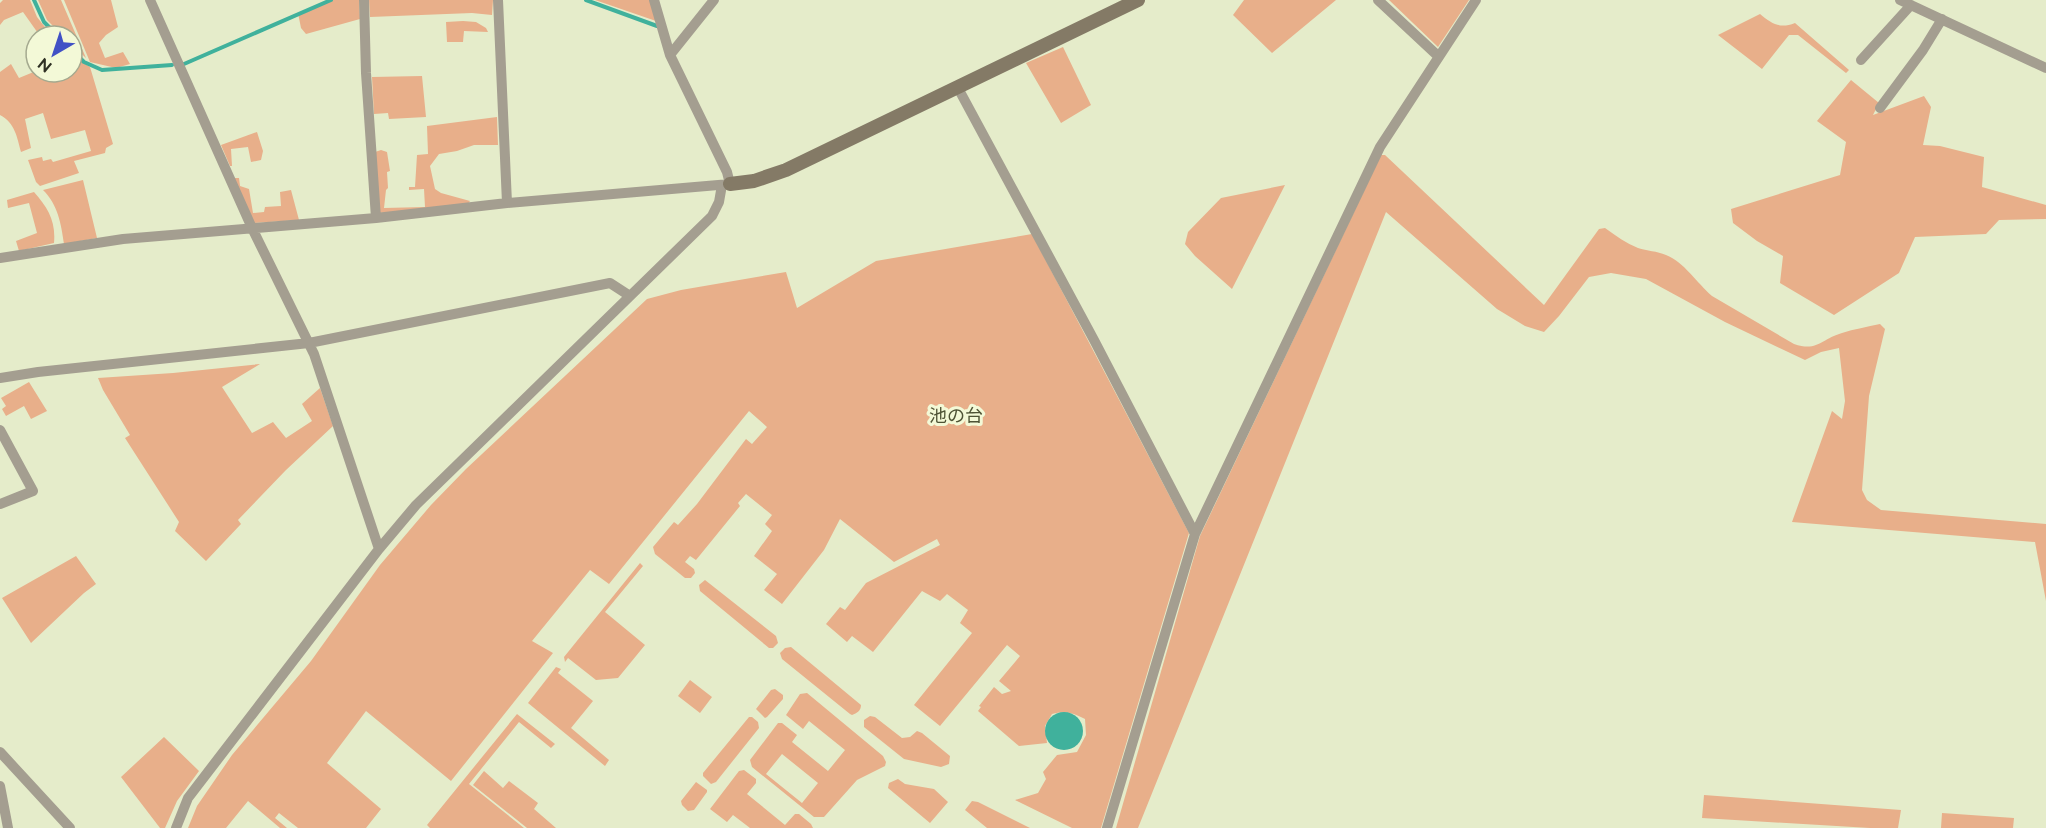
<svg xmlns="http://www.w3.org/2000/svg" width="2046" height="828" font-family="Raleway,'Noto Sans JP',sans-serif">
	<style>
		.green { fill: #e8af8a; fill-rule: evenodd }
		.water { fill: #40b19c }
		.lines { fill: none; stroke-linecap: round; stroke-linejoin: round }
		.stream { stroke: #40b19c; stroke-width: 4 }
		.street { stroke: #a49e90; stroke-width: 10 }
		.secondary { stroke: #847a66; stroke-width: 14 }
		.labels { text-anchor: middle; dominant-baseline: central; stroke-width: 6; stroke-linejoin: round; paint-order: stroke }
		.quarter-label { font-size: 18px; fill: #4e5335; stroke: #f3f9d7 }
	</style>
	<rect width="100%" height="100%" fill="#e5ecca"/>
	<path class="green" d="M3 0H30L37 17 52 36H40L23 12 4 20 0 25V3Z
		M38 0H61L86 58 72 45V36H63L47 20Z
		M64 0H111L118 27 106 35 99 43 105 58 123 52 130 64 116 68 90 62Z
		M329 0H359L360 19 306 34 301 28 298 13Z
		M369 0H493L492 15 472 13 370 17Z
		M595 0H650L656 21Z
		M1244 0H1336L1272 53 1233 15Z
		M1389 0H1469L1438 47Z
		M1760 14C1772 24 1780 29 1795 23L1849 70 1846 73 1798 35H1789L1762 69 1718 35Z
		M463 21 476 22 486 28 488 32 464 31 463 42H447L446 22Z
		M1063 47 1091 105 1061 123 1026 63Z
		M72 55 90 67 113 144 106 148 105 153 74 161 79 173 40 186 36 182 28 160 42 157 43 161 51 159 53 162 91 151 85 130 51 139 43 113 25 119 31 148 21 152C17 137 15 123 0 115V72L11 64 19 78 36 71 72 72Z
		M422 76 426 117 389 119 388 113 374 114 372 77Z
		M1851 80 1879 103 1873 115 1924 96 1931 107 1923 145 1940 146 1984 157 1982 187 2046 205V219L1999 220 1986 234 1915 237 1899 273 1834 315 1780 283 1783 256 1757 241 1733 223 1731 209 1840 175 1846 142 1817 121Z
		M497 117 498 145H474L457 151 439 154 430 166 435 189 441 193 470 201 467 205 380 213 375 152 381 150 387 152 390 171 387 172 388 188 386 190 384 208 425 207 424 189 409 190V187H415L417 155 428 154 427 126Z
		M257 132 263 151 261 160 251 162 248 147 231 149 232 166H230L221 145Z
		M1381 155H1385L1544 305 1599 229 1605 228C1616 236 1626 243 1638 248 1647 251 1657 251 1666 255 1684 262 1697 283 1712 296L1794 344C1818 352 1821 339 1842 333 1854 329 1867 327 1880 324L1885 329 1869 396 1862 490 1867 500 1881 510 2046 524V601L2035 542 1792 522 1832 411 1842 419 1845 401 1839 348 1821 352 1805 360 1725 322 1646 279 1611 273 1589 277 1559 316 1544 332 1525 326 1497 309 1386 212 1138 828H1116L1200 536Z
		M234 178H239L240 186 249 189 253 213 264 212 265 207 281 206 280 192 291 190 299 220 253 223Z
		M83 180 97 238 64 244C61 223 58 205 43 190Z
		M1285 185 1232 289 1195 256 1185 244 1188 232 1221 198Z
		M34 192C48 208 56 221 54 243L19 251 16 241 37 233 29 203 8 208 7 200Z
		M1032 234 1189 533 1101 828H1072L1015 800 1038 793 1046 779 1043 772 1057 755 1077 752 1086 735 1085 719C1073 713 1065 710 1052 714L1045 726 1047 743 1019 746 978 711 981 707 979 706 994 687 1002 694 1011 691 999 681 1020 656 1007 645 940 726 914 705 972 633 960 623 968 610 947 594 940 601 922 591 873 652 852 636 847 642 826 624 840 607 845 610 866 583 940 545 937 539 894 562 840 519 824 550 782 604 764 590 777 574 754 556 772 531 765 524 772 515 746 494 738 503 740 506 696 560 690 556 685 562 694 569 695 573 691 578H685L655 554 653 547 674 522 678 525 697 504 746 439 752 444 767 427 749 411 609 584 590 570 532 641 553 653 451 781 366 711 327 763 381 809 366 828H298L279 813 275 818 287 828H280L248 801 226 828H188L197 806 232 755 311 661 380 565 431 505 466 469 647 299 681 290 786 272 797 308 876 261Z
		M260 364 222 387 252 433 273 422 286 438 312 421 302 404 320 388 333 426 286 470 238 520 241 524 206 561 175 531 179 522 125 438 130 435 103 390 98 378 173 373Z
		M29 382 47 411 31 419 24 406 6 416 2 409 6 406 1 398Z
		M76 556 96 584 84 593 31 643 2 598Z
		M640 563 643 566 605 612 645 645 618 678 596 680 568 658 565 662 564 657Z
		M705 580 776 636 778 643 773 648H769L700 591 699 585Z
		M791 647 861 705C861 711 857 713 852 715L850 714 782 659 780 653 785 648Z
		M556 667 561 669 558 673 593 701 571 728 609 760 605 766 528 703Z
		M690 680 712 697 700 713 678 696Z
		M775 689 783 695V699L767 717 765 718 756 709 771 690Z
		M807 693 883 756 886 762 885 766 857 780 824 817H814L752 767 750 760 778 723H782L797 735 792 742 828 771 845 750 809 721 803 729 786 715 800 694ZM782 754 818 783 802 803 766 774Z
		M517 714 555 744 551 748 519 722 469 784 524 828H430L427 825Z
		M870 716 875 717 902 738 910 737 917 731 922 733 950 756 949 764 941 767 904 759 864 727V720Z
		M749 717H752L758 722 759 728 716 782 711 784 703 776V773Z
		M164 737 199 771 177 801 165 828H160L121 777Z
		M744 770 756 779V783L747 794 785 825 795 814H799L811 824 813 828H750L733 815 727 822 710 809 739 771Z
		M484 771 503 788 509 781 538 803 534 809 556 828H527L473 785Z
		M898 779 905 784 934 789 948 802 930 823 888 788 889 783Z
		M696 782 707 790V792L694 810 688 811 682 805 681 801Z
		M1704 795 1901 810 1898 828H1870L1702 818Z
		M972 801 978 802 1030 828H987L965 810Z
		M1942 813 2014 818 2013 828H1941Z"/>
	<path class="water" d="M1045 731a19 19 0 1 1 38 0a19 19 0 1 1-38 0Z"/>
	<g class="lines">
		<path class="stream" d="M34 0 44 22 58 36
			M586 0 657 26
			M72 50 84 62 102 70 172 65
			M184 64 331 0"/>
		<path class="street" d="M150 0 252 228 314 354 379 549
			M364 0 366 73 376 218
			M498 0 507 203
			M1378 0 1438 56
			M1900 0 2046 68
			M670 55 714 0
			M1861 60 1911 5
			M958 88 1094 340 1195 534
			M1880 108 1923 50 1942 19
			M0 258 123 239 376 218 507 203 730 184 727 172 670 55 654 0
			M0 378 38 372 309 343 610 283 630 296
			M0 430 33 491 0 504
			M0 752 70 828
			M0 786 8 828
			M176 828 188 798 379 549 416 505 712 216 719 202 722 185
			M1107 828 1195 534 1380 147 1476 0"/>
		<path class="secondary" d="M730 184 754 181 786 170 1138 0"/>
	</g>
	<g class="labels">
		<g class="quarter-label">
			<text x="956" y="415">池の台</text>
		</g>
	</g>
	<g transform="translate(54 54) rotate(219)"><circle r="28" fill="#f3f9d7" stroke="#a4a98f" stroke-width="1.5"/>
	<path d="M0-4.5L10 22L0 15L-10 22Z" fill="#4151c5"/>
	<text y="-9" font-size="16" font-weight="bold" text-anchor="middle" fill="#2e3023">N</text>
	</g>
</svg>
